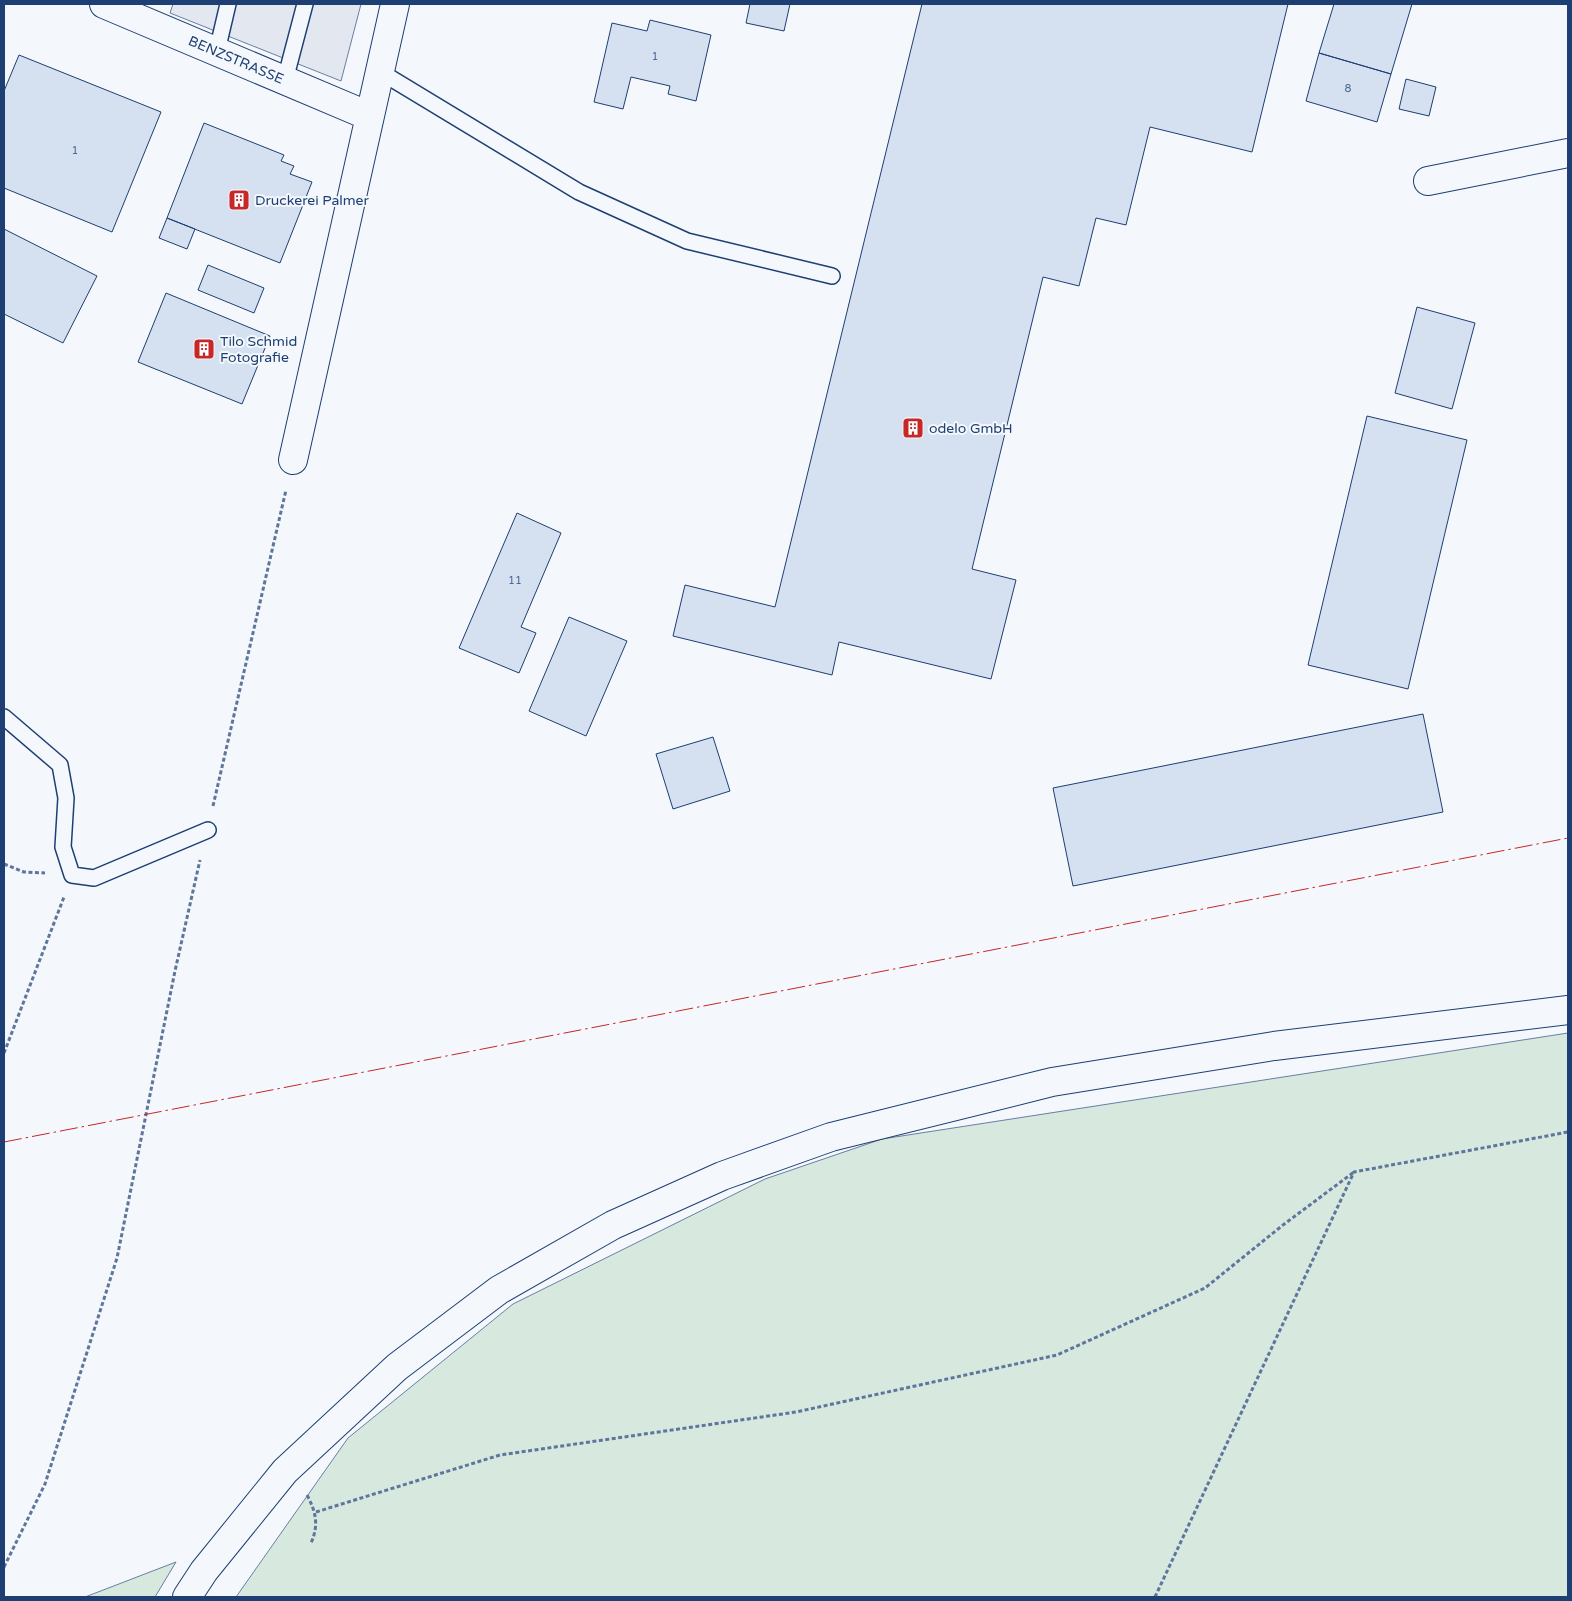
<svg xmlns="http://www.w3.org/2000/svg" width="1572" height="1601" font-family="'Varela Round',sans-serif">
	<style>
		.green { fill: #d7e8df; stroke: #687fa3 }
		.parking { fill: #e3e8f0; stroke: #687fa3 }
		.building { fill: #d5e0f0; stroke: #1d3f73 }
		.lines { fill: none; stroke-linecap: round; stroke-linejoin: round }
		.lane-casing { stroke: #1d3f73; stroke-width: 18 }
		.street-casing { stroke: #1d3f73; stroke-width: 30 }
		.secondary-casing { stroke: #1d3f73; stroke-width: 30 }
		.path { stroke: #5e769c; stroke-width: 3; stroke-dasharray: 4 2.5; stroke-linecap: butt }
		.lane { stroke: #f4f7fb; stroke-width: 15 }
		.street { stroke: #f4f7fb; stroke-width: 28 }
		.secondary { stroke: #f4f7fb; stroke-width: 28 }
		.power { stroke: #c62828; stroke-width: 1; stroke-dasharray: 18 4 2.5 4; stroke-linecap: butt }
		.labels { text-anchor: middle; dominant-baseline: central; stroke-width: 4; stroke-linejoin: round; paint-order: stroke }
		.number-label { font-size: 11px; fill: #4b6792 }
		.street-label { font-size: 14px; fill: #1d3f73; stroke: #f4f7fb }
		.poi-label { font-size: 14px; fill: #1d3f73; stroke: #f4f7fb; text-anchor: start }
	</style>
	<rect width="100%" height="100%" fill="#f4f7fb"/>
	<path class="green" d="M1568 1033V1597H236L348 1438 513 1304 765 1179 882 1139Z
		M176 1562 155 1597H85Z"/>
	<path class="parking" d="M173 4H361L341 81 170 13Z"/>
	<path class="building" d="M750 4H790L784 31 746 23Z
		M922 4H1288L1252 152 1150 127 1126 225 1096 218 1079 286 1043 277 972 569 1016 580 991 679 839 642 832 675 673 636 685 585 775 607Z
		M1334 4H1412L1391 74 1319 53Z
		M650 20 711 35 696 101 668 94 670 86 631 77 623 109 594 102 612 23 647 31Z
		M1319 53 1391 74 1377 122 1306 101Z
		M19 55 161 112 112 232 4 188V91Z
		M1406 79 1436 87 1429 116 1399 109Z
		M204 123 284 155 281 161 294 166 290 174 312 182 280 263 167 218Z
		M167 218 195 229 187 249 159 238Z
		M4 229 97 276 63 343 4 314Z
		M208 265 264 288 254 313 198 290Z
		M166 293 270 336 242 404 138 362Z
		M1417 307 1475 323 1452 409 1395 393Z
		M1367 416 1467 440 1408 689 1308 665Z
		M517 513 561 533 521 627 536 633 519 673 459 648Z
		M569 617 627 641 586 736 529 711Z
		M1423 714 1443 812 1073 886 1053 788Z
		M713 737 730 791 673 809 656 754Z"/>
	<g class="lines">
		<g class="lane-casing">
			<path id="lane" d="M217 51 228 4
				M379 71 579 192 687 241 832 276
				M285 80 305 4
				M4 717 60 765 66 798 63 847 72 875 94 878 208 830"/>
		</g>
		<g class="street-casing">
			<path id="street" d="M104 4 369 116
				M1428 181 1568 153
				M293 460 395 4"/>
		</g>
		<g class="secondary-casing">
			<path id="secondary" d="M187 1597 204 1571 285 1471 397 1367 499 1290 613 1225 722 1176 831 1137 1052 1082 1274 1046 1568 1010"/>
		</g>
		<path class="path" d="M213 806 286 490
			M4 864 24 872 45 873
			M4 1053 64 897
			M307 1495C316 1512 319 1525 311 1543
			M316 1512 500 1455 796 1412 1057 1355 1205 1288 1283 1225 1354 1172
			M4 1567 45 1484 117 1258 175 971 200 860
			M1155 1597 1354 1172 1568 1132"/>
		<use href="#lane" class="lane"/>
		<use href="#street" class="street"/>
		<use href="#secondary" class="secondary"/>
		<path class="power" d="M4 1142 1568 838"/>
	</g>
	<defs>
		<g id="building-square" transform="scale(1.125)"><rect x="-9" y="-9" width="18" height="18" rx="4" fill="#c62828" stroke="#f4f7fb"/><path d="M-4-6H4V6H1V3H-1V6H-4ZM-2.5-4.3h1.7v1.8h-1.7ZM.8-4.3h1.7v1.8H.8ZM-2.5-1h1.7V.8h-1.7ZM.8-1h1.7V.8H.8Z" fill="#fff"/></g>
	</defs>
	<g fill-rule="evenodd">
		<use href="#building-square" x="239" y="200"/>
		<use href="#building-square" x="204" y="349"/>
		<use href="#building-square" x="913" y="428"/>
	</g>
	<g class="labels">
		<g class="number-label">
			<text x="655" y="56">1</text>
			<text x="1348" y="88">8</text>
			<text x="75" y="150">1</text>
			<text x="515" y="580">11</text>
		</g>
		<g class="street-label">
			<text transform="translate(236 60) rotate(23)">BENZSTRASSE</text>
		</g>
		<g class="poi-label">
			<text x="255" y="200">Druckerei Palmer</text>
			<text x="220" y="341">Tilo Schmid<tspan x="220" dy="16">Fotografie</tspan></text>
			<text x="929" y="428">odelo GmbH</text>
		</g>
	</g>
	<rect width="1572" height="1601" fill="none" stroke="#1d3f73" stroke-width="10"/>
</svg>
